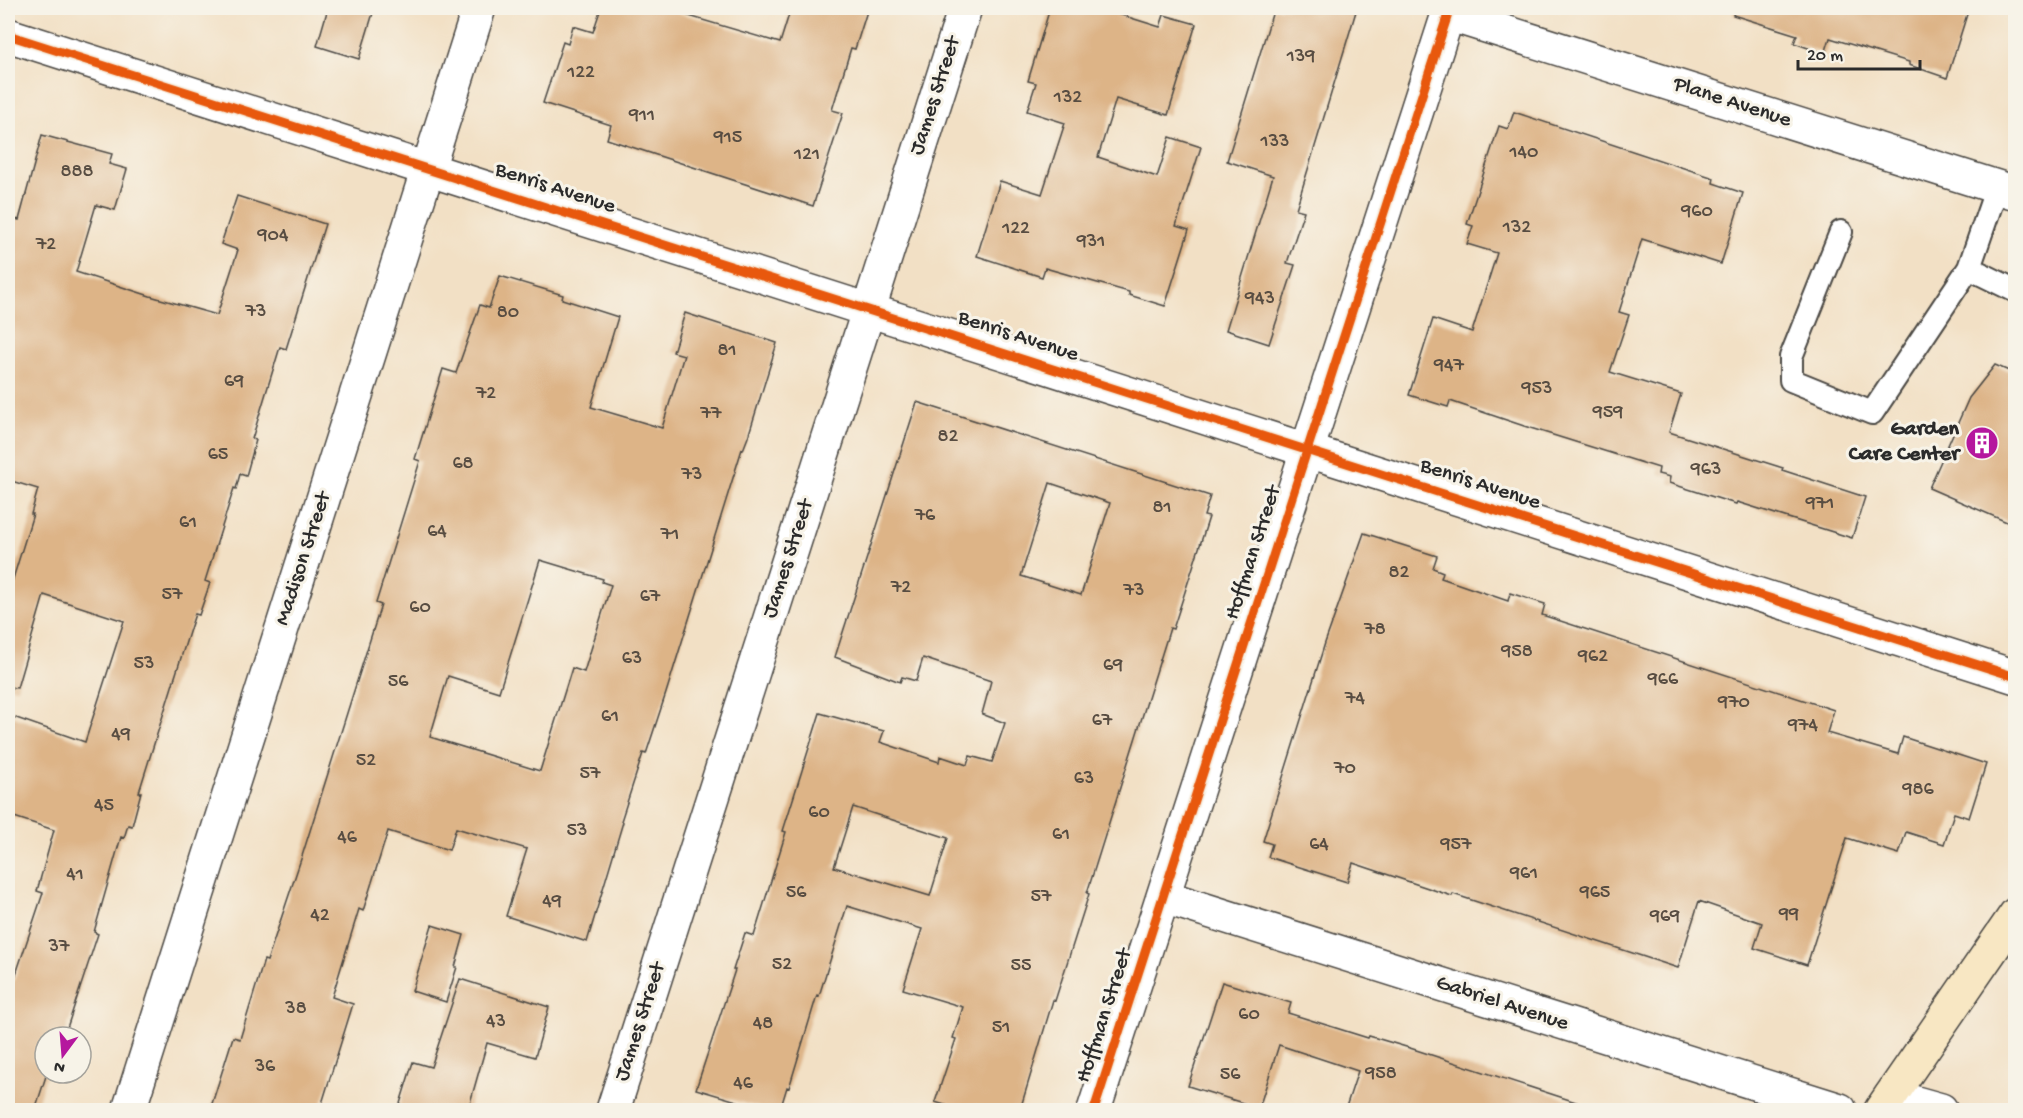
<svg xmlns="http://www.w3.org/2000/svg" width="2023" height="1118" font-family="'Gochi Hand',sans-serif">
	<style>
		.building { fill: #ddb487; fill-rule: evenodd }
		.lines { fill: none; stroke-linecap: round; stroke-linejoin: round }
		.service-casing { stroke: #494642; stroke-width: 26 }
		.minor-casing { stroke: #494642; stroke-width: 36 }
		.secondary-casing { stroke: #494642; stroke-width: 36 }
		.service { stroke: #fff; stroke-width: 22 }
		.minor { stroke: #fff; stroke-width: 33 }
		.secondary { stroke: #f8e7c3; stroke-width: 33 }
		.cycleway-casing { stroke: #f7f3e8; stroke-width: 13 }
		.cycleway { stroke: #e8590c; stroke-width: 9 }
		.labels { text-anchor: middle; dominant-baseline: central; stroke-width: 6; stroke-linejoin: round; paint-order: stroke }
		.number-label { font-size: 20px; fill: #584d42 }
		.street-label { font-size: 22px; fill: #2b2b2b; stroke: #f7f3e8 }
		.poi-label { font-size: 22px; font-weight: bold; fill: #2b2b2b; stroke: #f7f3e8; text-anchor: end }
	</style>
	<rect width="100%" height="100%" fill="#f7f3e8"/>
	<filter id="ink" filterUnits="userSpaceOnUse"><feTurbulence type="fractalNoise" baseFrequency=".0167" numOctaves="2"/><feDisplacementMap in="SourceGraphic" scale="12" xChannelSelector="R" yChannelSelector="G"/><feConvolveMatrix kernelMatrix="1 2 1 2 8 2 1 2 1" color-interpolation-filters="sRGB"/></filter>
	<filter id="wash" filterUnits="userSpaceOnUse"><feTurbulence type="fractalNoise" baseFrequency=".008" numOctaves="4" result="noise"/><feDisplacementMap in="SourceGraphic" scale="24" xChannelSelector="R" yChannelSelector="G"/><feGaussianBlur stdDeviation="1.35" result="paint"/><feColorMatrix in="noise" values="0 0 0 0 0 0 0 0 0 0 0 0 0 0 0 0 0 1.4 0 .05"/><feComposite in="paint" operator="in"/></filter>
	<g filter="url(#wash)">
		<rect width="100%" height="100%" fill="#f2e0c5"/>
		<g id="blocks">
			<path class="building" d="M328 8H356L373 13 359 59 317 46Z
				M601 8H662L780 43 791 8H868L855 49 851 48 832 110 843 113 813 206 607 139 611 125 543 103 563 42 568 44 573 26 593 32Z
				M1050 8H1099L1160 27 1164 15 1196 24 1168 115 1116 99 1098 157 1157 177 1170 137 1201 147 1176 226 1189 230 1165 306 1129 295V292L1045 268 1042 277 977 256 1000 181 1042 194 1065 123 1027 111 1036 83 1028 81Z
				M1274 8H1357L1296 209 1304 211 1287 263 1295 265 1269 344 1226 330 1273 176 1227 161Z
				M1734 8H1969L1947 78 1909 65V62L1830 38 1825 54 1794 43 1797 35 1733 15Z
				M1514 112 1714 178 1713 183 1743 193 1721 264 1642 239 1619 312 1629 315 1610 372 1681 394 1669 432 1783 468 1782 470 1865 497 1852 538 1737 502 1736 504 1669 483 1670 477 1658 474 1659 468 1524 426 1450 401 1448 407 1409 395 1433 319 1472 332 1497 253 1467 244 1473 226 1467 224 1499 126 1508 129Z
				M42 135 112 154 109 164 127 169 115 210 96 205 76 272 150 296 217 315 238 250 221 244 237 196 325 224 286 349 280 347 252 439 256 440 246 476 240 474 236 489 234 488 205 581 210 583 199 615 195 614 190 629 139 792H141L132 826 128 825 124 838 121 837 94 932 98 934 64 1037H45V1073H47L35 1110H8V998L43 893 37 891 54 830 8 815V715L85 742 124 621 44 595 17 688 8 687V595L33 514H31L38 489 8 480V244L15 219 19 220Z
				M500 276 563 295 562 299 618 317 591 407 662 428 684 355 673 352 685 313 777 343 748 437 743 450 742 449 666 693 646 754 643 753 621 821 623 822 587 942 506 916 527 849 456 828 449 850 388 831 363 911 359 909 332 997 353 1004 320 1110H210L233 1037 240 1039 264 960 267 961 303 853 381 605 376 603 420 461 415 459 443 369 456 373 480 305 489 308ZM540 560 603 579 602 582 611 585 584 672 572 668 540 771 430 737 448 676 499 692Z
				M1995 365 2016 374V526L1929 488 1969 398Z
				M917 402 1210 496 1204 516 1209 517 1173 629 1170 628 1087 893 1089 894 1055 1001 1053 1000 1020 1110H961L935 1102 956 1039 953 1038 963 1007 903 989 922 929 847 906 819 996 817 995 789 1088 787 1087 780 1110H767L696 1089 735 970H733L745 933 754 936 786 832 783 831 820 713 884 731 880 742 939 762 940 756 967 765 970 756 992 762 1005 723 982 714 991 681 923 658 916 681 902 677 900 682 835 657ZM1050 483 1110 503 1081 595 1021 576ZM853 807 948 838 930 896 834 867Z
				M1364 533 1437 556 1433 568 1443 572 1441 578 1508 601 1510 593 1545 604 1542 615 1834 710 1827 733 1898 754 1903 737 1986 764 1969 818 1954 813 1944 844 1906 832 1899 854 1847 838 1807 965 1754 948 1762 923 1699 901 1678 968 1453 894 1452 896 1353 863 1347 882 1268 857 1272 844 1263 841 1325 643Z
				M432 925 464 935 455 967H457L446 1002 412 991Z
				M460 979 549 1007 535 1057 487 1043 468 1110H398L413 1062 431 1067Z
				M1222 982 1291 1003 1288 1013 1368 1038 1369 1036 1413 1049 1582 1104 1581 1110H1345L1358 1071 1279 1045 1259 1108 1188 1086Z"/>
		</g>
	</g>
	<g filter="url(#ink)">
		<use href="#blocks" fill-opacity="0" stroke="#494642" stroke-width="1.5"/>
		<g class="lines">
			<g class="service-casing">
				<path id="service" d="M1997 187 1969 268 2016 291
					M1841 232 1791 357V380L1872 413 1969 268"/>
			</g>
			<g class="minor-casing">
				<path id="minor" d="M1448 14 2016 193
					M8 35 2016 677
					M1164 897 1840 1110
					M1891 1096 1941 1110
					M129 1110 479 8
					M613 1110 965 8
					M1094 1110 1450 8"/>
			</g>
			<g class="secondary-casing">
				<path id="secondary" d="M1881 1110 2016 914"/>
			</g>
			<use href="#service" class="service"/>
			<use href="#minor" class="minor"/>
			<use href="#secondary" class="secondary"/>
			<g class="cycleway-casing">
				<path id="cycleway" d="M8 35 2016 677
					M1094 1110 1450 8"/>
			</g>
			<use href="#cycleway" class="cycleway"/>
		</g>
	</g>
	<defs>
		<g id="building-disc" transform="scale(1.725)"><circle r="9.5" fill="#b5179e" stroke="#f7f3e8"/><path d="M-4-6H4V6H1V3H-1V6H-4ZM-2.5-4.3h1.7v1.8h-1.7ZM.8-4.3h1.7v1.8H.8ZM-2.5-1h1.7V.8h-1.7ZM.8-1h1.7V.8H.8Z" fill="#fff"/></g>
	</defs>
	<g fill-rule="evenodd">
		<use href="#building-disc" x="1982" y="443"/>
	</g>
	<g class="labels">
		<g class="number-label">
			<text x="1301" y="57">139</text>
			<text x="581" y="73">122</text>
			<text x="1068" y="98">132</text>
			<text x="642" y="116">911</text>
			<text x="728" y="138">915</text>
			<text x="1275" y="142">133</text>
			<text x="1524" y="153">140</text>
			<text x="807" y="155">121</text>
			<text x="77" y="172">888</text>
			<text x="1697" y="212">960</text>
			<text x="1517" y="228">132</text>
			<text x="1016" y="229">122</text>
			<text x="273" y="236">904</text>
			<text x="1091" y="242">931</text>
			<text x="46" y="245">72</text>
			<text x="1260" y="299">943</text>
			<text x="256" y="312">73</text>
			<text x="508" y="313">80</text>
			<text x="727" y="351">81</text>
			<text x="1449" y="366">947</text>
			<text x="234" y="382">69</text>
			<text x="1537" y="389">953</text>
			<text x="486" y="394">72</text>
			<text x="1608" y="413">959</text>
			<text x="711" y="414">77</text>
			<text x="948" y="437">82</text>
			<text x="218" y="455">65</text>
			<text x="463" y="464">68</text>
			<text x="1706" y="470">963</text>
			<text x="692" y="475">73</text>
			<text x="1820" y="504">971</text>
			<text x="1162" y="508">81</text>
			<text x="925" y="516">76</text>
			<text x="188" y="523">61</text>
			<text x="437" y="532">64</text>
			<text x="670" y="535">71</text>
			<text x="1399" y="573">82</text>
			<text x="901" y="588">72</text>
			<text x="1134" y="591">73</text>
			<text x="172" y="595">57</text>
			<text x="650" y="597">67</text>
			<text x="420" y="608">60</text>
			<text x="1375" y="630">78</text>
			<text x="1517" y="652">958</text>
			<text x="1593" y="657">962</text>
			<text x="632" y="659">63</text>
			<text x="144" y="664">53</text>
			<text x="1113" y="666">69</text>
			<text x="1663" y="680">966</text>
			<text x="398" y="682">56</text>
			<text x="1355" y="699">74</text>
			<text x="1734" y="703">970</text>
			<text x="610" y="717">61</text>
			<text x="1102" y="721">67</text>
			<text x="1803" y="726">974</text>
			<text x="121" y="735">49</text>
			<text x="366" y="761">52</text>
			<text x="1345" y="769">70</text>
			<text x="590" y="774">57</text>
			<text x="1084" y="779">63</text>
			<text x="1918" y="790">986</text>
			<text x="104" y="806">45</text>
			<text x="819" y="813">60</text>
			<text x="577" y="831">53</text>
			<text x="1061" y="835">61</text>
			<text x="347" y="838">46</text>
			<text x="1319" y="845">64</text>
			<text x="1456" y="845">957</text>
			<text x="1524" y="874">961</text>
			<text x="75" y="875">41</text>
			<text x="796" y="893">56</text>
			<text x="1595" y="893">965</text>
			<text x="1041" y="897">57</text>
			<text x="552" y="902">49</text>
			<text x="1789" y="915">99</text>
			<text x="320" y="916">42</text>
			<text x="1665" y="917">969</text>
			<text x="59" y="947">37</text>
			<text x="782" y="965">52</text>
			<text x="1021" y="966">55</text>
			<text x="296" y="1009">38</text>
			<text x="1249" y="1015">60</text>
			<text x="496" y="1022">43</text>
			<text x="763" y="1024">48</text>
			<text x="1001" y="1028">51</text>
			<text x="265" y="1067">36</text>
			<text x="1381" y="1074">958</text>
			<text x="1230" y="1075">56</text>
			<text x="743" y="1084">46</text>
		</g>
		<g class="street-label">
			<text transform="translate(936 96) rotate(-72)">James Street</text>
			<text transform="translate(1732 103) rotate(18)">Plane Avenue</text>
			<text transform="translate(555 189) rotate(18)">Benris Avenue</text>
			<text transform="translate(1018 337) rotate(18)">Benris Avenue</text>
			<text transform="translate(1480 485) rotate(18)">Benris Avenue</text>
			<text transform="translate(1254 553) rotate(-72)">Hoffman Street</text>
			<text transform="translate(304 559) rotate(-72)">Madison Street</text>
			<text transform="translate(789 559) rotate(-72)">James Street</text>
			<text transform="translate(1502 1004) rotate(18)">Gabriel Avenue</text>
			<text transform="translate(1105 1016) rotate(-72)">Hoffman Street</text>
			<text transform="translate(641 1022) rotate(-72)">James Street</text>
		</g>
		<g class="poi-label">
			<text x="1959" y="430">Garden<tspan x="1959" dy="25">Care Center</tspan></text>
		</g>
	</g>
	<rect width="2023" height="1118" fill="none" stroke="#f7f3e8" stroke-width="30"/>
	<g transform="translate(63 1055) rotate(196)"><circle r="28" fill="#f7f3e8" stroke="#a5a39c" stroke-width="1.5"/>
	<path d="M0-4.5L10 22L0 15L-10 22Z" fill="#b5179e"/>
	<text y="-9" font-size="16" font-weight="bold" text-anchor="middle" fill="#2b2b2b">N</text>
	</g>
	<path d="M1798 60v9h122v-9" fill="none" stroke="#2b2b2b" stroke-width="3"/>
	<text x="1807" y="60" font-size="18" fill="#2b2b2b" stroke="#f7f3e8" stroke-width="4.5" paint-order="stroke">20 m</text>
</svg>
